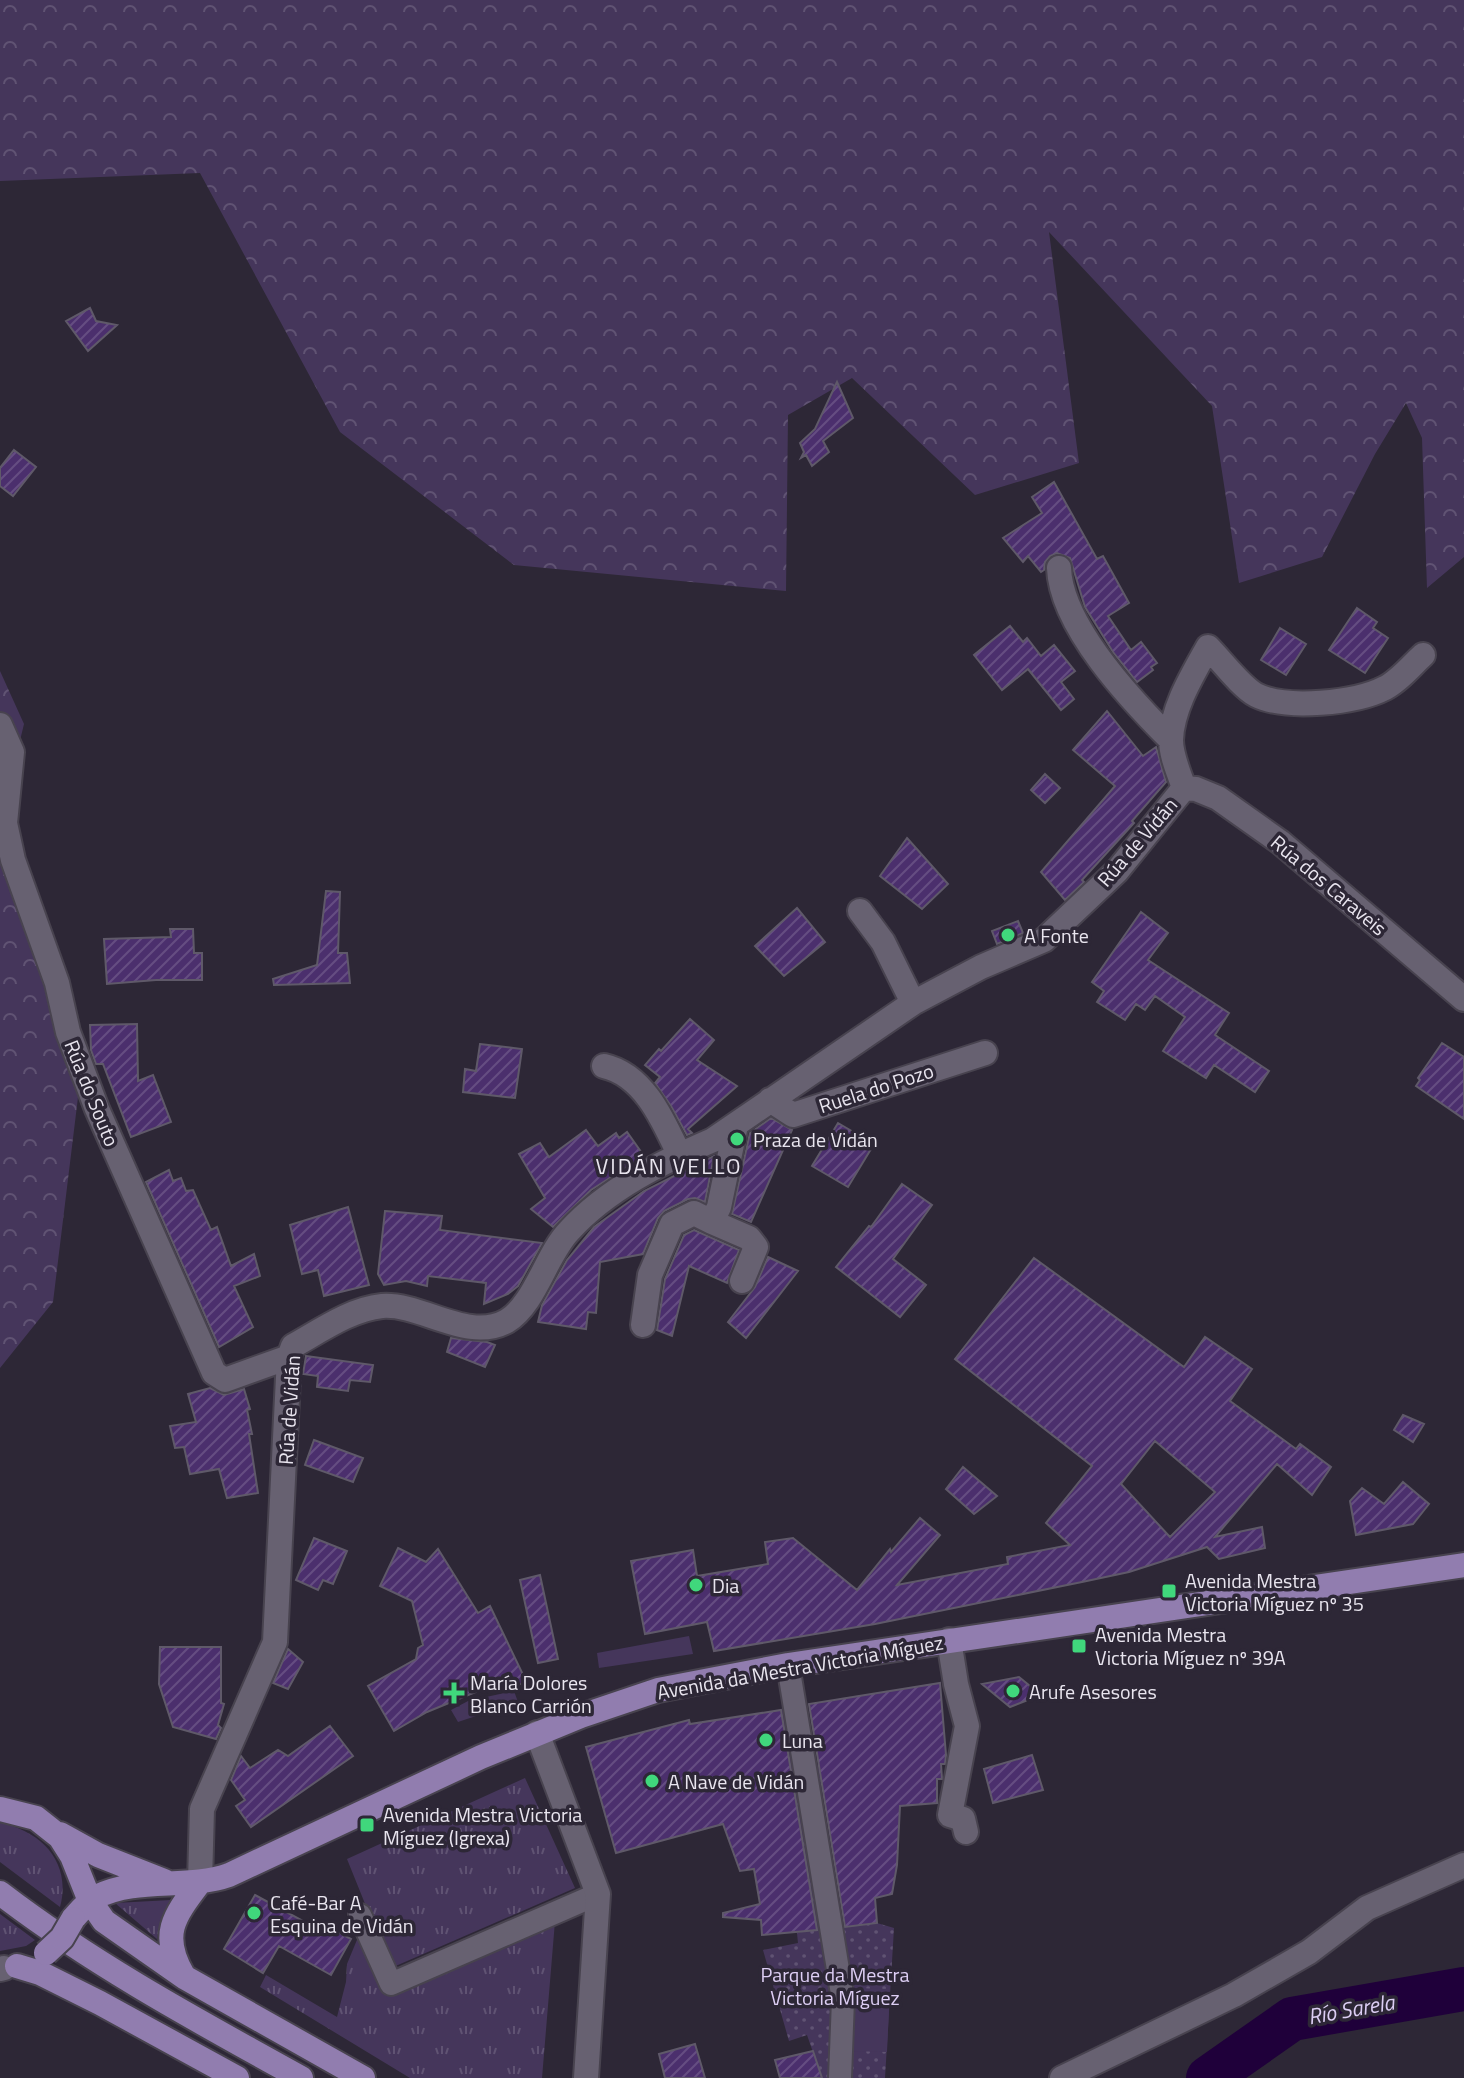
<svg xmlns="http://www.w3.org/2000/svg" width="1464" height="2078" font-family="'Titillium Web',sans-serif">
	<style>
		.grass { fill: url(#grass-tufts) }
		.forest { fill: url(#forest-crowns) }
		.park { fill: url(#park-dots) }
		.garden { fill: #45365b }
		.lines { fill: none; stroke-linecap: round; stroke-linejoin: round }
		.river { stroke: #1f003a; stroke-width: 44 }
		.building { fill: url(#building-hatch); stroke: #5f5969; stroke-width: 2; fill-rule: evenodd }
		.pedestrian-casing { stroke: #48434f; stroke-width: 26 }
		.minor-casing { stroke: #48434f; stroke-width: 28 }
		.primary-casing { stroke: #48434f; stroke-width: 28 }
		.pedestrian { stroke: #676171; stroke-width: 22 }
		.minor { stroke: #676171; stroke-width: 24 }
		.primary { stroke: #917daf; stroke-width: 24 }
		.primary-bridge-casing { stroke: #48434f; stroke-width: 28; stroke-linecap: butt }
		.primary-bridge { stroke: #917daf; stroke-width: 24 }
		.poi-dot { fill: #40d77c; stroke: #2d2736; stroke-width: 3 }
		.labels { text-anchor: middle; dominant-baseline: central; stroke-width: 7; stroke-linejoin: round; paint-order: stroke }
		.street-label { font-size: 20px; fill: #e9e5ef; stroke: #2d2736 }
		.poi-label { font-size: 20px; fill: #e9e5ef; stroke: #2d2736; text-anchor: start }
		.park-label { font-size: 20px; fill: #ddcef4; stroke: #2d2736 }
		.neighbourhood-label { font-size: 22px; letter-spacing: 2px; fill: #e9e5ef; stroke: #2d2736 }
		.water-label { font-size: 22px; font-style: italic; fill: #dccef4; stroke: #2d2736 }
	</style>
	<defs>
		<pattern id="grass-tufts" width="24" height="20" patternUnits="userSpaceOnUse" patternTransform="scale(2)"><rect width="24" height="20" fill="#45365b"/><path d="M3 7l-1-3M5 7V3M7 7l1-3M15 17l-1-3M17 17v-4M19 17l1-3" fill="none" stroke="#605373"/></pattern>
		<pattern id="forest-crowns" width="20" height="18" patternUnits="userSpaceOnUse" patternTransform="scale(2)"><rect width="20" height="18" fill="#45365b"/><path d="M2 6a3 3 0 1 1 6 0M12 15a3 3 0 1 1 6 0" fill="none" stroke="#605373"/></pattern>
		<pattern id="park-dots" width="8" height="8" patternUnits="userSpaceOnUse" patternTransform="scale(2)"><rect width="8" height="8" fill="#45365b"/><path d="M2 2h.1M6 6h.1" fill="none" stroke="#605373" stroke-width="1.8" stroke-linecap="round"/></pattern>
		<pattern id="building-hatch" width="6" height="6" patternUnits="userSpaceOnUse" patternTransform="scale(2)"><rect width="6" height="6" fill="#4b2f6d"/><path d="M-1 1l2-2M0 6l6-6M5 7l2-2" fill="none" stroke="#654d82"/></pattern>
	</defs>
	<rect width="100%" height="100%" fill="#2d2736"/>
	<path class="grass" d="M525 1778 575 1888 391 1968 347 1859Z
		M0 1823C42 1831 72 1863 60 1907L0 1862Z
		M171 1900 162 1917 157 1939 115 1903Z
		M0 1914 35 1940 26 1946 0 1951Z
		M555 1921 542 2078H410L260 1987 266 1975 337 2017 346 1982 347 1964 359 1935 384 1995Z"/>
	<path class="forest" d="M0 0H1464V557L1427 588 1422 438 1406 403 1375 454 1322 557 1239 583 1212 406 1049 232 1079 463 975 495 852 378 788 415 786 591 514 565 340 432 200 173 0 181Z
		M0 671 24 724 0 822Z
		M0 849 79 1089 53 1302 0 1368Z"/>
	<path class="park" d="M806 1704 814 1756 819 1769 839 1927 877 1923 894 1928 885 2078H822L807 2035 789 2041 763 1950 798 1943 797 1933 805 1931 785 1776 773 1712Z"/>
	<path class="garden" d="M689 1636 693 1654 599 1668 597 1653Z
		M514 1691 518 1702 458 1722 451 1710 468 1701Z
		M851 1988 890 1989 887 2052 849 2051Z"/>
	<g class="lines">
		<path class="river" d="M1208 2078 1292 2019 1464 1989"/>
	</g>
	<path class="building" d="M90 308 96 321 117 325 88 351 66 321Z
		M837 382 853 418 823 441 829 452 812 466 806 455 801 458 804 452 800 443 815 429Z
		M14 450 36 467 13 496 0 486V468Z
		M1054 482 1097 559 1103 556 1129 603 1108 616 1131 650 1141 642 1157 663 1151 667 1153 670 1137 682 1113 652 1085 607 1070 558 1057 553 1050 556 1045 562 1044 570 1041 572 1028 556 1023 562 1003 538 1042 513 1032 497Z
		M1357 608 1377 622 1373 628 1388 638 1365 673 1329 650Z
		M1010 626 1023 642 1027 638 1041 656 1054 645 1075 671 1061 682 1074 699 1061 710 1028 669 1002 690 974 655Z
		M1280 628 1306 644 1286 675 1261 660Z
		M1107 711 1143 756 1156 747 1166 782 1132 821 1134 823 1082 880 1084 882 1065 900 1041 872 1115 786 1073 750Z
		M1045 774 1060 788 1045 803 1031 790Z
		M907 838 948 884 922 909 880 876Z
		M326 891 340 892 338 953H347L350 983 274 985 273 979 317 965Z
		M797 908 825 942 784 976 755 946Z
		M1141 912 1168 933 1148 960 1229 1013 1215 1035 1269 1071 1255 1092 1214 1065 1206 1078 1163 1051 1185 1017 1155 996 1145 1010 1136 1004 1125 1020 1097 1002 1104 991 1092 982Z
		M1018 921 1023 933 997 944 992 931Z
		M170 929H193L194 953H202V980H156L107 984 104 939 171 937Z
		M690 1019 714 1040 697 1060 737 1086 688 1129 692 1133 687 1135 671 1106 655 1083 660 1077 645 1065 659 1049 661 1051Z
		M137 1024 138 1081 153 1075 171 1122 131 1137 103 1064H96L91 1050 90 1025Z
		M1442 1043 1464 1057V1119L1416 1086 1420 1080 1418 1078Z
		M480 1044 522 1049 515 1098 463 1092 465 1069 476 1071Z
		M771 1118 792 1130 751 1222 732 1214 750 1133Z
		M838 1123 874 1144 848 1187 812 1166Z
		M586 1130 598 1146 616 1133 619 1138 627 1132 644 1156 591 1190 553 1227 531 1209 545 1198 519 1154 540 1143 549 1157Z
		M714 1156 705 1202 695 1198 688 1199 664 1211 658 1218 643 1254 600 1262 596 1313 588 1312 586 1329 538 1322 542 1305 567 1260 594 1227 644 1191Z
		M169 1170 173 1181 181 1178 186 1191 193 1190 211 1230 217 1227 231 1266 254 1254 260 1276 234 1286 253 1327 219 1347 146 1182Z
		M902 1184 932 1205 893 1259 926 1285 900 1317 836 1267 869 1226 871 1227Z
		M348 1207 369 1285 324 1296 318 1270 302 1274 290 1225Z
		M385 1211 442 1216 440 1230 542 1243 518 1286 508 1294 484 1304 486 1283 428 1276 427 1286 406 1281 384 1285 378 1274Z
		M694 1230 739 1250 727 1283 689 1266 672 1336 657 1330 665 1279 684 1235Z
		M768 1257 798 1271 746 1338 728 1322 755 1287Z
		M1034 1258 1184 1367 1205 1337 1252 1369 1230 1401 1296 1449 1300 1444 1331 1467 1312 1495 1277 1464 1215 1537 1262 1527 1265 1548 1219 1559 1207 1547 1129 1572 1082 1582 875 1624 714 1651 707 1622 645 1634 631 1561 693 1550 697 1576 768 1564 765 1542 793 1538 857 1590 890 1549 891 1552 920 1518 940 1535 897 1585 1008 1564 1007 1557 1070 1545 1046 1523 1092 1466 955 1359ZM1155 1441 1215 1492 1170 1537 1121 1484Z
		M451 1338 487 1342 495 1345 485 1367 447 1352Z
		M306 1356 373 1365 370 1382 350 1380 348 1391 317 1387 318 1376 303 1374Z
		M210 1388 224 1395 244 1389 250 1409 247 1410 252 1434H249L258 1493 227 1498 219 1469 190 1474 184 1447 175 1448 170 1426 196 1422 188 1394Z
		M1403 1415 1424 1424 1413 1442 1394 1430Z
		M314 1440 363 1458 353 1482 305 1465Z
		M963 1467 997 1496 974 1514 946 1489Z
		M1403 1482 1429 1504 1413 1524 1356 1535 1350 1501 1362 1488 1384 1504Z
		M314 1538 347 1551 333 1584 323 1580 318 1590 296 1580Z
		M398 1548 426 1562 438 1549 478 1613 490 1606 527 1683 478 1691 427 1712 394 1731 368 1686 416 1659 418 1648 423 1645 412 1601 380 1586Z
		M540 1575 558 1659 538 1663 520 1580Z
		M160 1647H221V1703L224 1704 218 1725 221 1728 216 1739 173 1727 159 1684Z
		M288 1649 303 1662 288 1689 273 1683Z
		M1019 1677 1041 1695 1010 1707 982 1684Z
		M940 1683 946 1755 945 1764H941L942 1779H937V1803L900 1806 897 1865 892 1894 875 1898 877 1923 845 1927 809 1704Z
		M781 1710 817 1930 762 1935 761 1920 723 1917V1913L760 1904 754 1869 740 1871 723 1824 616 1853 586 1747 689 1720 690 1724Z
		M330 1726 353 1756 251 1827 236 1806 245 1800 231 1780 241 1756 250 1768 278 1750 288 1756Z
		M1032 1755 1043 1790 993 1803 984 1769Z
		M255 1895 312 1926 315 1920 351 1939 331 1975 279 1946 263 1973 224 1949Z
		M695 2044 705 2078H665L659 2054Z
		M813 2051 822 2078H780L775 2060Z"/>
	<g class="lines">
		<g class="pedestrian-casing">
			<path id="pedestrian" d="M788 1665 843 2000 840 2078
				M360 1915 391 1984 598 1894"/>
		</g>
		<g class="minor-casing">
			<path id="minor" d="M1059 568C1061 626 1131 700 1171 740
				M0 725 12 752 5 823 13 860 57 983 68 1032 97 1109 214 1373 225 1380 289 1357
				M1184 788C1179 773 1171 756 1171 740 1172 708 1193 674 1208 647 1221 660 1241 687 1256 695 1286 710 1356 703 1385 688 1399 681 1411 666 1423 655
				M1184 788 1196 789 1218 798 1280 842 1464 999
				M860 911 883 942 913 1003
				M604 1066C644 1075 663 1120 679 1154
				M770 1100 793 1115 985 1053
				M712 1222 749 1238 756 1247 742 1281
				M643 1325 650 1275 672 1224 694 1213 712 1222 719 1207 736 1125
				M949 1640 956 1684 967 1726 950 1815 963 1819 966 1832
				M537 1733 598 1894 586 2078
				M200 1882 202 1809 275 1642 289 1357 293 1346C320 1331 351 1309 382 1306 422 1303 468 1343 507 1321 535 1304 546 1255 569 1231 607 1189 662 1162 713 1140L913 1003 981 967 1044 940 1117 871 1184 788
				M0 1969 4 1968
				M1062 2078 1234 1995 1309 1952 1367 1908 1464 1865"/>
		</g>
		<g class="primary-casing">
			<path id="primary" d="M0 1809 36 1818 60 1837 72 1856 90 1901 104 1921 184 1977 363 2078
				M60 1834 98 1855 164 1881
				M0 1893C94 1965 198 2021 301 2078
				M73 1919C80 1911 87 1902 96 1897 137 1876 187 1890 229 1875L481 1757 581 1716 658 1690 788 1665 1464 1565
				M17 1966 40 1973 100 2003 237 2078
				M183 1975C159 1934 175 1915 200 1882"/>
		</g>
		<use href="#pedestrian" class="pedestrian"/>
		<use href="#minor" class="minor"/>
		<use href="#primary" class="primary"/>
		<g class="primary-bridge-casing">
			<path id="primary-bridge" d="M46 1953 62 1938 73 1919"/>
		</g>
		<use href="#primary-bridge" class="primary-bridge"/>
	</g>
	<g class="poi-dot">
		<circle cx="1008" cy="935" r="8"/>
		<circle cx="737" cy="1139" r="8"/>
		<circle cx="696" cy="1585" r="8"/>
		<rect x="1161" y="1583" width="16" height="16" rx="4"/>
		<rect x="1071" y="1638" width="16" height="16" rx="4"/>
		<circle cx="1013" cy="1691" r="8"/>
		<path d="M450 1681h8v8h8v8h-8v8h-8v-8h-8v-8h8z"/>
		<circle cx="766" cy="1740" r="8"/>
		<circle cx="652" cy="1781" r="8"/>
		<rect x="359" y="1817" width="16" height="16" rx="4"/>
		<circle cx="254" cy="1913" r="8"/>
	</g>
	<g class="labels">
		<g class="street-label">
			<text transform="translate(1137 842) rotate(-49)">Rúa de Vidán</text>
			<text transform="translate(1329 885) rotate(40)">Rúa dos Caraveis</text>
			<text transform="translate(876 1088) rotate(-18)">Ruela do Pozo</text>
			<text transform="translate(92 1093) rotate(68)">Rúa do Souto</text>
			<text transform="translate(289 1410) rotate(-86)">Rúa de Vidán</text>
			<text transform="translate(800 1667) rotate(-10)">Avenida da Mestra Victoria Míguez</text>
		</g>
		<g class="poi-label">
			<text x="1024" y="935">A Fonte</text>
			<text x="753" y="1139">Praza de Vidán</text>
			<text x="1185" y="1580">Avenida Mestra<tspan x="1185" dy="23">Victoria Míguez nº 35</tspan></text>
			<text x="712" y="1585">Dia</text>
			<text x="1095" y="1634">Avenida Mestra<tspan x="1095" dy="23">Victoria Míguez nº 39A</tspan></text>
			<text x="470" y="1682">María Dolores<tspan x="470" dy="23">Blanco Carrión</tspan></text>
			<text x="1029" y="1691">Arufe Asesores</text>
			<text x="782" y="1740">Luna</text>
			<text x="668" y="1781">A Nave de Vidán</text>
			<text x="383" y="1814">Avenida Mestra Victoria<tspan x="383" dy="23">Míguez (Igrexa)</tspan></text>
			<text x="270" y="1902">Café-Bar A<tspan x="270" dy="23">Esquina de Vidán</tspan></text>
		</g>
		<g class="park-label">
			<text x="835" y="1974">Parque da Mestra<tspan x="835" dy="23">Victoria Míguez</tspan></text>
		</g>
		<g class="neighbourhood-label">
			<text x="669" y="1166">VIDÁN VELLO</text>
		</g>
		<g class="water-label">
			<text transform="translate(1351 2009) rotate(-10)">Río Sarela</text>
		</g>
	</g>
</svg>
